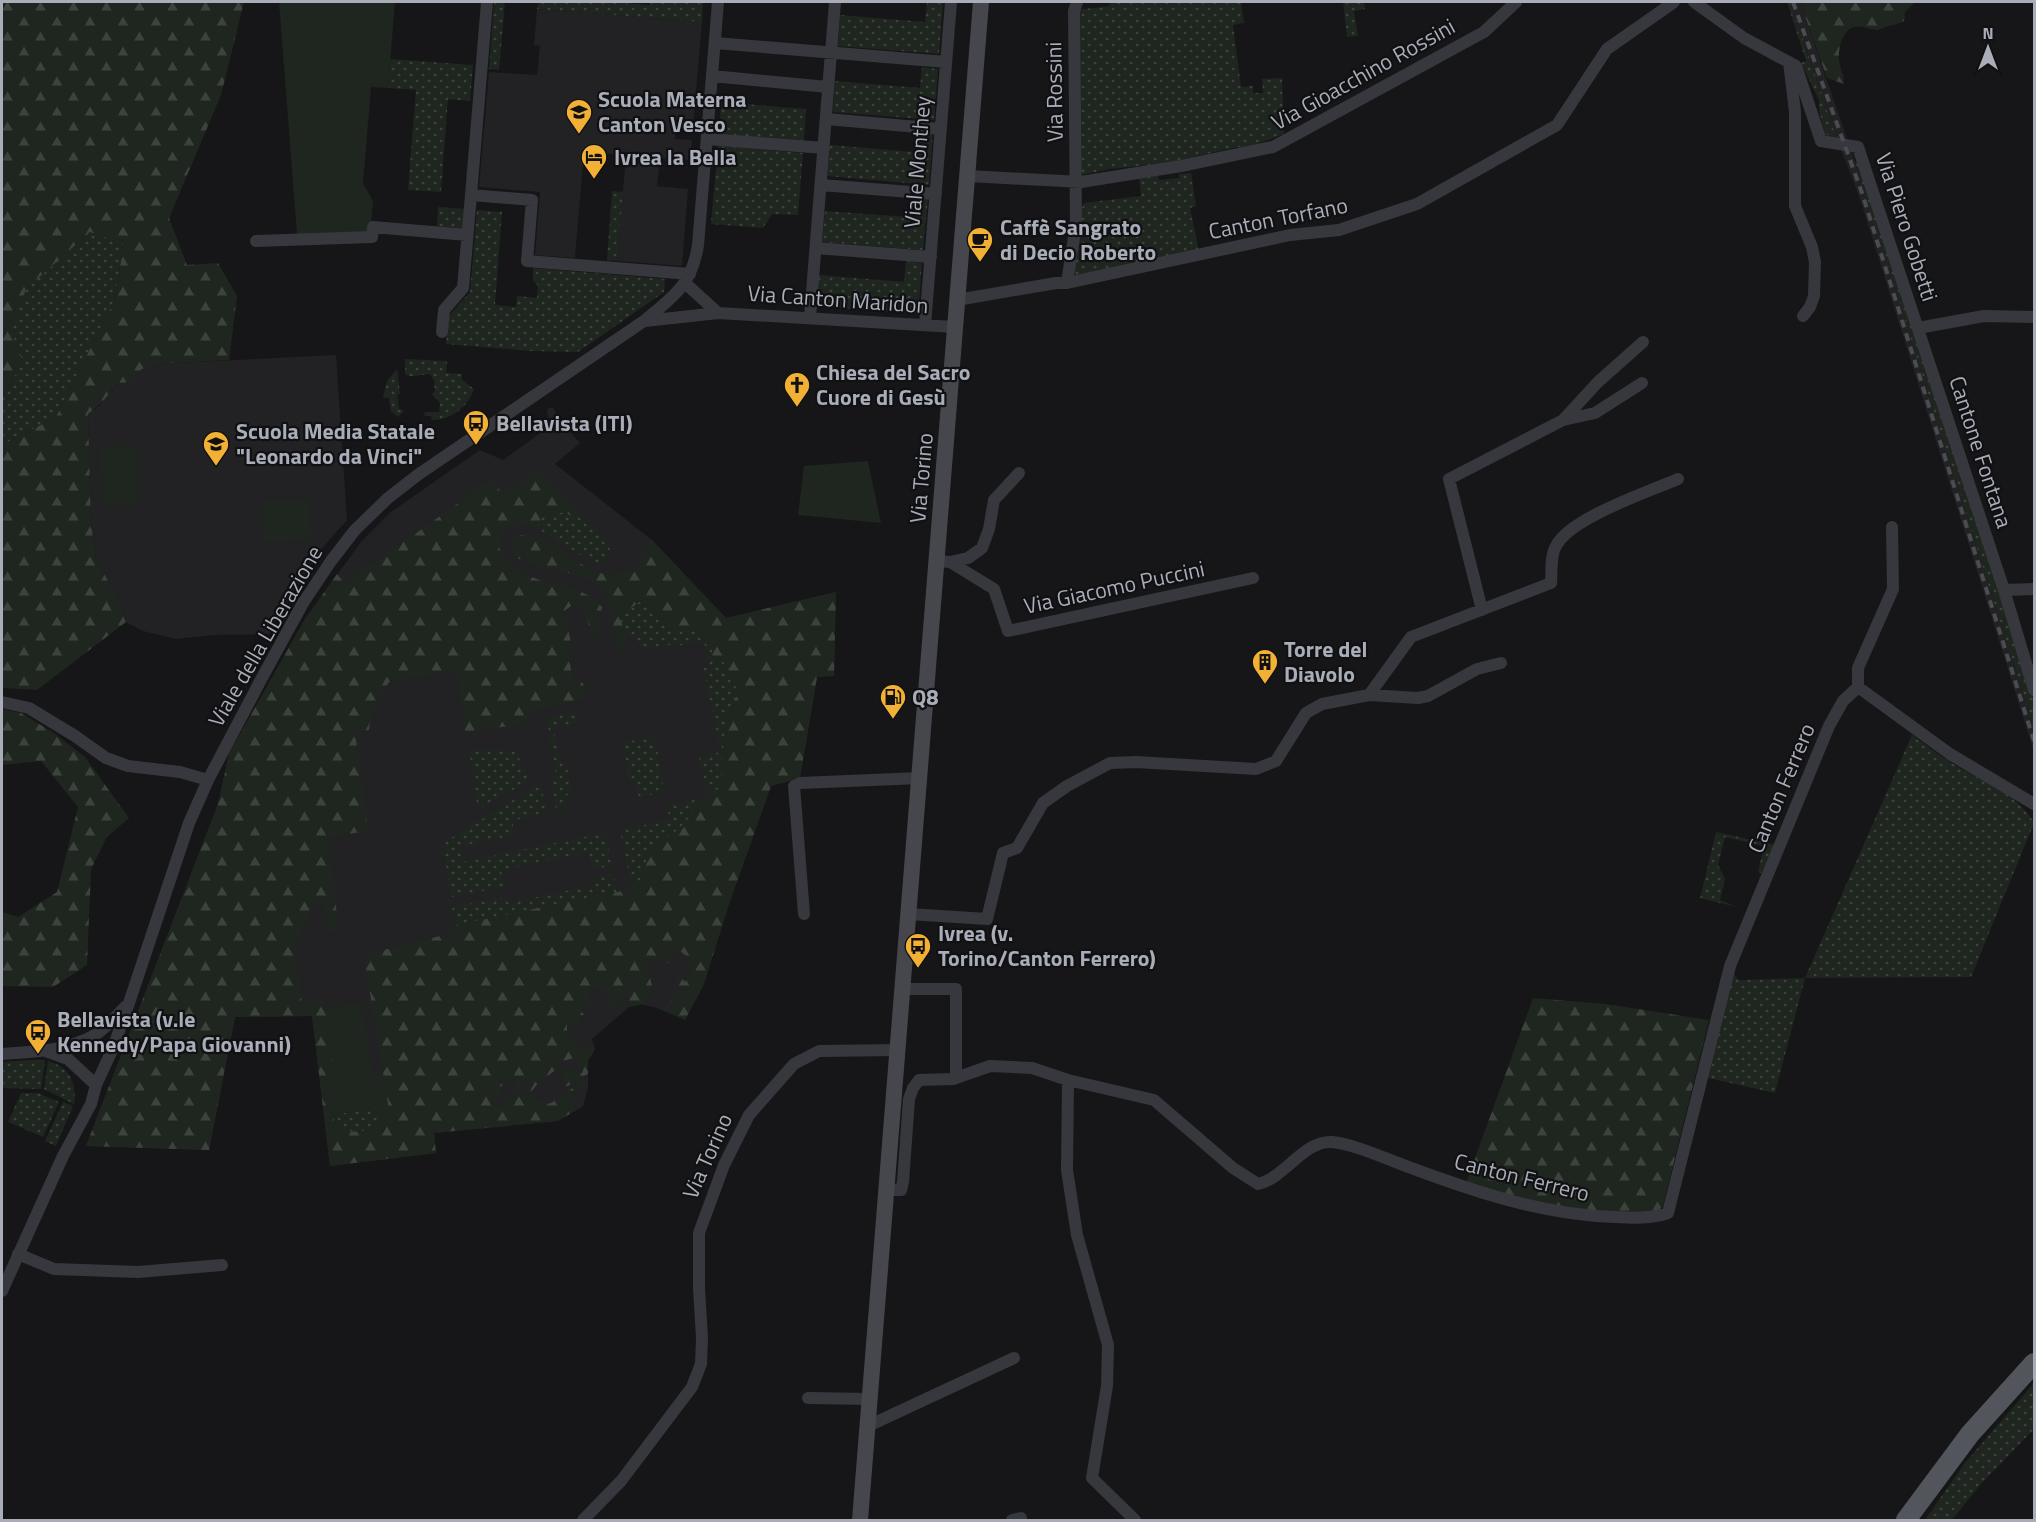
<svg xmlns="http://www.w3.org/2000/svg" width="2036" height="1522" font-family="'Titillium Web',sans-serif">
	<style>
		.built { fill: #222225 }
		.grass { fill: url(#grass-dots) }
		.forest { fill: url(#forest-firs) }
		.garden { fill: #1e261f }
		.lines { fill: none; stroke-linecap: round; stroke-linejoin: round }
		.street { stroke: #37383d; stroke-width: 12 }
		.secondary { stroke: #45474d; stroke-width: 16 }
		.primary { stroke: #53555c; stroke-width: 20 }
		.rail { stroke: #4a4c52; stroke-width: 4; stroke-dasharray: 8 6; stroke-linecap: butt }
		.labels { text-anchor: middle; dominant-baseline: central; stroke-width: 4.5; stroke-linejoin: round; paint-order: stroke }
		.street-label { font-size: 22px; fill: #a8adb8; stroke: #111113 }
		.poi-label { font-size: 22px; font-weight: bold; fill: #a8adb8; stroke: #111113; text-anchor: start }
	</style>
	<defs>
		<pattern id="grass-dots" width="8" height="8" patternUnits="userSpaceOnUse" patternTransform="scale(1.5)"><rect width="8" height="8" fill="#1e261f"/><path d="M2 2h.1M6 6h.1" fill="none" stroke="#3c433d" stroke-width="1.8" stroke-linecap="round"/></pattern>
		<pattern id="forest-firs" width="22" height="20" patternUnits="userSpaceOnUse" patternTransform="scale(1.5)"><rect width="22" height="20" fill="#1e261f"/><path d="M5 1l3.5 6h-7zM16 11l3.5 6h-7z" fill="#3c433d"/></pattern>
	</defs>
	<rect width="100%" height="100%" fill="#161618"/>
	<path class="built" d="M1790 2H1800L1866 194 2034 729V752L1859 196 1836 137Z
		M537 9 702 22 693 125 676 124 675 131V139L692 140 690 160 660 158 657 186 688 189 682 266 617 261 626 155 584 152 575 258 535 255 540 192 479 187 489 72 537 75 540 46 534 45Z
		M336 355 347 520 317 554 269 634 215 635 175 639 143 631 126 622 121 604 96 559 91 524 88 414 99 406 104 398 112 391 117 383 133 376 143 367 155 364Z
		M553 407 559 420 580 443 555 464 652 540 726 618 836 592 834 676 817 677 800 778 771 786 729 904 704 984 685 1020 654 1007 638 1004 629 1007 592 1039 595 1049 588 1061V1088L583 1106 558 1121 434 1133 436 1153 330 1166 312 1016 235 1017 209 1150 86 1146 218 804 229 754 305 619 361 542 391 512 480 450 503 460 550 426 547 409Z"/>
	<path class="grass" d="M494 2H505L499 70 489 69Z
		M538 2H610L650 5 651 2H703L702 22 537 9Z
		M927 2 943 3 939 54 838 46 840 15 925 22Z
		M1110 2H1241L1244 23 1233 25 1241 87 1253 86V93H1263L1262 79 1282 78 1284 134 1246 148 1237 147 1166 163 1110 169 1081 175 1077 10 1109 6Z
		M1343 2H1364L1365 9 1354 11 1358 36 1347 37Z
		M1787 2H1790L1836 137 1829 136 1825 134 1819 110V100L1801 63 1806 61Z
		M390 59 473 65 470 101 448 99 441 192 408 190 416 90 388 88Z
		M922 67 938 69 934 120 833 112 835 81 920 88Z
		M721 102 806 109 804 141 719 135Z
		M916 132 933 133 929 185 827 176 830 145 914 152Z
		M718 146 803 153 798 215 772 214 763 228 711 224Z
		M1858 160 2024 669 2034 702V729L1855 161Z
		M1191 173 1196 206 1190 208 1199 251 1075 276C1071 256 1075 221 1084 203L1141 196 1139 178 1158 176 1159 180 1179 178V174Z
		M612 191 623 192 617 261 607 260Z
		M911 197 928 199 923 250 822 242 825 211 909 217Z
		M438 207 466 209 464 229 437 226Z
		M477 210 502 212 495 305 516 307 517 296 537 298 538 286 533 280V268L665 279 664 292 578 352 531 351 446 344 448 317 470 292Z
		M90 232 124 243 114 301 56 417 2 445V397L23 362 10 330 26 289Z
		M906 261 922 263 918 314 817 306 819 275 904 282Z
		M405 359 447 361 446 373 462 374V380L474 389C468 407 451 420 432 420L431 416H424L425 412H439L440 403 432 394 435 391 434 381 430 374C422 374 411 379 405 374Z
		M397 369 400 394 397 395 399 409 404 411 398 417 391 411 389 398H383L387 381Z
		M565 511 571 516 579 512C590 522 617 538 608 554 605 561 598 563 591 562L537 528 541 517Z
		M643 599 670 623 675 631C696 627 698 628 714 642L712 654 729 667 728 671 736 683 738 694 726 716 720 789 707 792 699 757 721 752 703 668 709 667 704 641 675 646 674 644 642 650 640 643 626 632 619 617Z
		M575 711 577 722 553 728 560 762H566L572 794 564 796 566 808 556 810 551 777 556 774 547 719Z
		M1912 735C1924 743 1935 753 1947 760 1976 780 2016 790 2034 823L1971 977 1805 978 1775 1093 1708 1078 1734 971 1735 976 1739 980 1805 978Z
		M655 736 664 792 639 797 635 780H630L622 743Z
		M476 749 516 752 528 776 525 783 478 809 470 755Z
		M541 783 546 812 512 821 515 835 460 846 463 862 605 833 612 866 593 869 589 852 501 870 504 887 451 897 444 850 445 842Z
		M698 799C693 821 670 838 651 847L640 880 631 884 620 830 670 820 667 806Z
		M1716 832 1775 845 1761 873 1758 872 1764 846 1725 837 1718 865 1725 879 1720 900 1737 907 1700 898Z
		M613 873 617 892 456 925 452 907 506 897 508 903 596 885 595 877Z
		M31 1060H45L41 1089 2 1088V1062Z
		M48 1061C70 1067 77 1083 74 1104L44 1089Z
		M21 1093H38L59 1102 43 1137 8 1122Z
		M63 1102 73 1106 56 1146 45 1141Z
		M378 1107 380 1123C365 1135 339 1136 333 1115Z
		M2034 1383V1429L1980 1485 1952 1520H1925L1964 1464Z"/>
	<path class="forest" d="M2 2H244L221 95 169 218 187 265 218 263 237 296 229 360 155 364C144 367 135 371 132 382L117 383C110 394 99 406 88 414L91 524 96 559 121 604 126 622 37 690 2 688V445L56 417 114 301 124 244 90 232 26 289 11 330 23 362 2 397Z
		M1800 2H1924H1915L1905 12 1904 21C1895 26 1887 25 1878 30 1870 30 1862 25 1854 27 1843 29 1838 49 1839 60 1840 68 1844 75 1844 84L1827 78Z
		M540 469 579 512 571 516 565 512 541 517 537 528C533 527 528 525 524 525 505 523 492 544 504 559 531 590 579 578 602 607L597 635 593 636 586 617 577 606H571L564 611 573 652 568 654 573 680 583 683 586 698 532 711 523 724 465 732 457 671 391 680C376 698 372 707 369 730L355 732 368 831 327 837 339 930 328 932 324 904 314 905 293 947 302 1003 324 1000 337 1081 328 1083C329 1094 329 1107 333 1118 341 1137 367 1134 380 1123L378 1107 388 1105 364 955 452 933 456 925 632 889 631 884 640 880 651 847C670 838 693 821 698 799L707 798V792L720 789 726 716 738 694C736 685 728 673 729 667L724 662 714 660 712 654 713 642C698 628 696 627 675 631L670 623 643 599 619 617 626 632 624 648 619 649 606 592 601 584 594 580 524 561 517 558 509 545 510 541C536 517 577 571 604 574 611 575 625 572 632 570 644 564 642 547 652 540L726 618 836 592 834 676 817 677 800 778 771 786 729 904 704 984 685 1020 661 1009 664 1008 679 992 677 981 680 976 685 982 690 974 689 958 675 947 672 964 663 962 659 955 656 956 655 960 648 961 647 964 652 986H648L650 994 649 997 640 1005 629 1007V999L626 996 630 983 629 980 623 991 621 1002 613 1009 609 1008 610 997 606 990 592 987 587 993 592 1004 580 1009 584 1015 577 1016 581 1021 580 1024 575 1028 572 1022 567 1021V1030L577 1046 595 1049 588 1061V1074C579 1078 573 1086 563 1087L565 1083 562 1076 567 1067H571L574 1072 581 1074 583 1070 575 1062 577 1057 563 1061 560 1067 543 1079 539 1078 537 1080 538 1083 532 1091H529L526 1087 531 1082 530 1078 525 1079 521 1090 518 1091 514 1080 508 1081 502 1078 496 1082 503 1084 500 1087H496L499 1091 498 1095 490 1102 502 1107 507 1103 505 1098C516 1087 535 1095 545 1104 558 1104 572 1084 588 1080V1088L575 1091 572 1107 576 1109 583 1106 558 1121 434 1133 436 1153 330 1166 312 1016 235 1017 209 1150 86 1146 218 804 229 754 305 619 337 574 345 584 492 479 503 495Z
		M2 709 21 713 51 731 85 757 129 818 107 837 91 869 87 965 53 987 2 986V912L18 917 57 892 78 807 41 761 2 765Z
		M1533 998 1606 1004 1709 1020 1663 1206 1657 1212 1651 1215 1559 1208 1466 1183Z"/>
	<path class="garden" d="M279 2H395L388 88 371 87 363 183 373 201 370 235H297Z
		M137 445 139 504 102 505 100 446Z
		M868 461 881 523 798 515 804 466Z
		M309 499 311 540 263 542 262 501Z
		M361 1003 373 1075 383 1074 388 1106 333 1115 328 1083 337 1081 325 1008Z"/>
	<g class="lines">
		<path class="street" d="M487 2 471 195 532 200 527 261 690 274
			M1694 2 1744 38 1796 66 1821 141 1858 147 2004 590 2034 690
			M715 43 946 62
			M1789 62 1795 112V206L1812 247 1815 262 1814 296 1810 307 1803 316
			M712 76 828 87
			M826 119 941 129
			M707 139 824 148
			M968 176 1081 182 1181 166 1273 147 1484 32 1516 2
			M821 185 936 194
			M256 241 372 237 373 227 467 235
			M816 248 931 257
			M685 283 718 313
			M1067 283 1076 224 1074 11 1077 2
			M957 300 1056 283H1067L1290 235 1339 230 1417 204 1557 125 1607 49 1674 2
			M810 317 835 2
			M645 321 718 313 955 327
			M925 325 951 2
			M1918 328 1984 316 2034 317
			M442 332 444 310 463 288 471 195
			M1563 420 1598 382 1643 342
			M937 561 950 562 994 589 1008 631 1253 578
			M950 562 968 558 982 548 989 529 994 500 1019 473
			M2004 590 2034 589
			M1482 610 1449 479 1563 420 1595 413 1642 383
			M1858 687 1950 754 2034 804
			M1858 687V668L1893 589 1892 527
			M1369 695 1418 698 1428 696 1477 669 1501 663
			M2 702 29 708 75 736 106 758 128 766 180 772 208 780
			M804 914 794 786 800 783 920 778
			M909 914 987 919 1003 853 1017 848 1043 803 1067 786 1110 763 1136 762 1256 769 1276 761 1306 713 1322 704 1369 695 1411 637 1551 583C1552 572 1550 556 1556 546 1570 518 1648 492 1678 479
			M903 989H956V1077
			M46 1051 68 1059 96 1085
			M2 1054C33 1052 67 1051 95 1035 106 1028 117 1015 126 1006
			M1068 1080 1067 1170 1077 1235 1108 1345 1107 1386 1092 1478 1135 1520
			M887 1190H901L903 1182 909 1099 913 1088 919 1080 953 1079 990 1066 1032 1068 1068 1080 1154 1100 1233 1168 1258 1184C1285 1178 1304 1140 1332 1142 1355 1144 1391 1161 1414 1169 1479 1193 1545 1215 1614 1217 1633 1218 1650 1219 1668 1213L1730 966 1829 726 1843 701 1858 687
			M18 1254 54 1269 138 1272 222 1265
			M2 1291 63 1156 91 1104 96 1085 113 1048 129 1003 189 823 208 780 264 674 303 603 331 561 355 530 388 498 419 474 644 321C673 297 692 285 698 245L718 2
			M808 1398 870 1399
			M868 1426 1014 1358
			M583 1520 621 1481 692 1387 701 1364 702 1338 699 1288V1233L724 1165 749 1115 794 1064 819 1051 898 1050
			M1012 1520 1021 1518"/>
		<path class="secondary" d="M860 1520 981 2"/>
		<path class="primary" d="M1906 1520 1970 1434 2034 1363"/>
		<path class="rail" d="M1793 2 1862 193 2034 741"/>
	</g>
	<defs>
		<g id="school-pin" transform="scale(1.35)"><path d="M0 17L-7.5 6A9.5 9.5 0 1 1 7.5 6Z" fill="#f2b134" stroke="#111113"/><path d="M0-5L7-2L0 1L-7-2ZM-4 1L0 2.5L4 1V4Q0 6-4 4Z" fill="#111"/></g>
		<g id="hotel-pin" transform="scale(1.35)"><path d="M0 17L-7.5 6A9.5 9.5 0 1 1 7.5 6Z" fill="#f2b134" stroke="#111113"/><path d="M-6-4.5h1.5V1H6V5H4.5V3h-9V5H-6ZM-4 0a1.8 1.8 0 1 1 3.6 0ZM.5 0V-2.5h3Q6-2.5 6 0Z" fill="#111"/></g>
		<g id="cafe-pin" transform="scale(1.35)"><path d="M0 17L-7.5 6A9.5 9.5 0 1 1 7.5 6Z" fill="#f2b134" stroke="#111113"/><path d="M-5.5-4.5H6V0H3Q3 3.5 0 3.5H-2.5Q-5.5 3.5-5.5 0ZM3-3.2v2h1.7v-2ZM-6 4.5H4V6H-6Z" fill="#111"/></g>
		<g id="church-pin" transform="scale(1.35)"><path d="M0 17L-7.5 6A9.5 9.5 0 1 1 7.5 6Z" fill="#f2b134" stroke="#111113"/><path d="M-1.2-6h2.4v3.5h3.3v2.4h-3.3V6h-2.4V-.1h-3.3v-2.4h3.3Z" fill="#111"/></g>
		<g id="bus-pin" transform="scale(1.35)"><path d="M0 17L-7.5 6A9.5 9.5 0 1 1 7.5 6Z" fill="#f2b134" stroke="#111113"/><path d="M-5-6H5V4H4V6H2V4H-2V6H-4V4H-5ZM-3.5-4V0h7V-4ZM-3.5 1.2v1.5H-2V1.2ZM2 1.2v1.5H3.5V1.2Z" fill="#111"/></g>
		<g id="building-pin" transform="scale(1.35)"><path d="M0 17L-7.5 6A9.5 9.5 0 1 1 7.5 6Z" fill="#f2b134" stroke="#111113"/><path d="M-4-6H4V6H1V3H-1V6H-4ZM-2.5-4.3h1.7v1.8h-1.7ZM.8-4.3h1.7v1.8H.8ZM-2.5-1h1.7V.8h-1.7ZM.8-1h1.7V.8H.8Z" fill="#111"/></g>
		<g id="fuel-pin" transform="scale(1.35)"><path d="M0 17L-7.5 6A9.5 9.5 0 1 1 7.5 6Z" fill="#f2b134" stroke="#111113"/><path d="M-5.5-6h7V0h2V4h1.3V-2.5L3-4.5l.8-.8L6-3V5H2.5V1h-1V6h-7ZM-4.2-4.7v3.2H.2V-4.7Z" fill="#111"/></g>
	</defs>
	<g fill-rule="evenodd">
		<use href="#school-pin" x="579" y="112"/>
		<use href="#hotel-pin" x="594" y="157"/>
		<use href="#cafe-pin" x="980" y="240"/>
		<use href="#church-pin" x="797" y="385"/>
		<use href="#bus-pin" x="476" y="423"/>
		<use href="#school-pin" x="216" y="444"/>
		<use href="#building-pin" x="1265" y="662"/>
		<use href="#fuel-pin" x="893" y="697"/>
		<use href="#bus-pin" x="918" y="946"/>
		<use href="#bus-pin" x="38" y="1032"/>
	</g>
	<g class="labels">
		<g class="street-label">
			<text transform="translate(1363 74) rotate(-29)">Via Gioacchino Rossini</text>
			<text transform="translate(1054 92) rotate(-91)">Via Rossini</text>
			<text transform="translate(917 162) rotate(-85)">Viale Monthey</text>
			<text transform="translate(1278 218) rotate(-11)">Canton Torfano</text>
			<text transform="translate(1907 227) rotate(72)">Via Piero Gobetti</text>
			<text transform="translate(838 299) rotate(4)">Via Canton Maridon</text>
			<text transform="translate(1981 452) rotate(72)">Cantone Fontana</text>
			<text transform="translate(921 478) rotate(-85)">Via Torino</text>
			<text transform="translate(1114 587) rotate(-12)">Via Giacomo Puccini</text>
			<text transform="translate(265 636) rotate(-60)">Viale della Liberazione</text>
			<text transform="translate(1781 788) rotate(-67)">Canton Ferrero</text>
			<text transform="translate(707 1156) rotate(-66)">Via Torino</text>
			<text transform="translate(1522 1177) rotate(14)">Canton Ferrero</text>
		</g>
		<g class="poi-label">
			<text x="598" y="99">Scuola Materna<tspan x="598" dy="25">Canton Vesco</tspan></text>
			<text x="614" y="157">Ivrea la Bella</text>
			<text x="1000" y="227">Caffè Sangrato<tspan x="1000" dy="25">di Decio Roberto</tspan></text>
			<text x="816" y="372">Chiesa del Sacro<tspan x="816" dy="25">Cuore di Gesù</tspan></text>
			<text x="496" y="423">Bellavista (ITI)</text>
			<text x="236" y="431">Scuola Media Statale<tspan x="236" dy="25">"Leonardo da Vinci"</tspan></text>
			<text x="1284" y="649">Torre del<tspan x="1284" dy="25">Diavolo</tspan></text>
			<text x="912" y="697">Q8</text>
			<text x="938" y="933">Ivrea (v.<tspan x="938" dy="25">Torino/Canton Ferrero)</tspan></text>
			<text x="57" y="1019">Bellavista (v.le<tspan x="57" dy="25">Kennedy/Papa Giovanni)</tspan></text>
		</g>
	</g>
	<rect width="2036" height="1522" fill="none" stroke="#a8adb8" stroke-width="6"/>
	<g transform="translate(1988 48)" stroke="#111113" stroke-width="4.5" paint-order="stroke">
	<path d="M0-4.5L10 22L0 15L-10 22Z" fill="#a8adb8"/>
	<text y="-9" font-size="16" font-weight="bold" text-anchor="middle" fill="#a8adb8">N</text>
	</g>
</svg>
